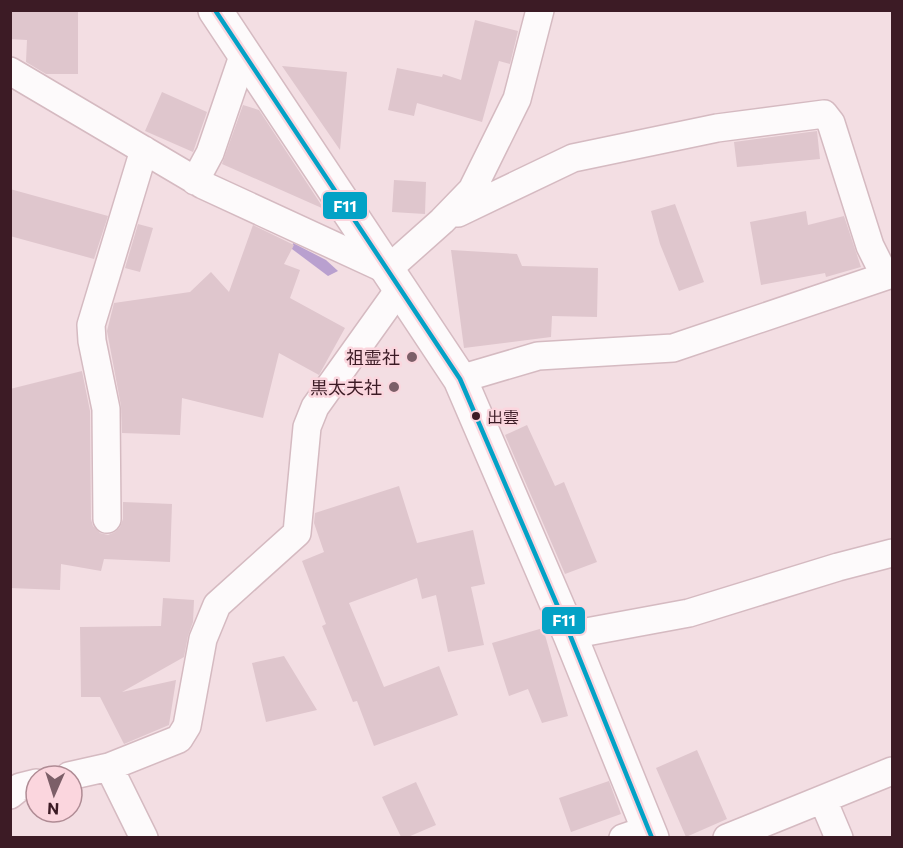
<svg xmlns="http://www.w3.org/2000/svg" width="903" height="848" font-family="Commissioner,'Noto Sans JP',sans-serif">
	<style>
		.water { fill: #b9a0cf }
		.building { fill: #dfc6cd }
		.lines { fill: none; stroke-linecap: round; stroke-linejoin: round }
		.minor-casing { stroke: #d5bac1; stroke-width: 30 }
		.primary-casing { stroke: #d5bac1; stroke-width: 36 }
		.minor { stroke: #fdfafb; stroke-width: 27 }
		.primary { stroke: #fdfafb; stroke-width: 33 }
		.bus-1-casing { stroke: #fbd6de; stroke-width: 9 }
		.bus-1 { stroke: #03a2c6; stroke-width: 4.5 }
		.poi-dot { fill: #7c5f68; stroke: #fbd6de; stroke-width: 2 }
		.bus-dot { fill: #3c1b25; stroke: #fbd6de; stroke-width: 2 }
		.labels { text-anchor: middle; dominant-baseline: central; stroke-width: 5; stroke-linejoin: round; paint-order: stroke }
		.bus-label { font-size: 16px; fill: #3c1b25; stroke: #fbd6de; text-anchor: start }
		.poi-label { font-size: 18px; fill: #3c1b25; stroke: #fbd6de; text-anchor: end }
		.line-badge { stroke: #fbd6de; stroke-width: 2 }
		.badge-label { font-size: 16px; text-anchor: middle; font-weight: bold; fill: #fff }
	</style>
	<rect width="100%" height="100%" fill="#f3dee3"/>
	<path class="water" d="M293 243 326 260 338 271 328 276 292 249Z"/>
	<path class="building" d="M10 10H78V74H46L26 62 27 40 10 39Z
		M475 20 518 31 510 64 499 61 482 122 417 103 414 116 388 110 397 68 442 77 443 74 461 80Z
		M282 66 347 72 340 150Z
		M162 92 207 112 193 152 145 131Z
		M243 105 259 110 324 209 222 164Z
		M817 131 820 159 737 167 734 142Z
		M394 180 426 182 425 214 392 212Z
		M10 189 108 216 94 259 10 236Z
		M675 204 704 282 679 291 660 244 651 211Z
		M806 211 808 225 844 216 861 267 826 277 825 273 761 285 750 222Z
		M138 224 153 228 140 272 125 268Z
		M253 225 294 245 284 264 300 270 290 298 345 328 319 375 279 353 263 418 182 398 180 435 122 433 121 406 107 331 114 303 190 292 211 272 229 292Z
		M451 250 517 254 522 266 598 268 597 317 552 316 551 337 464 348Z
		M82 371 90 411 91 519 93 526 100 533 108 535 115 532 120 527 123 519V502L172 504 170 562 104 559 101 571 61 564 60 590 10 588V389Z
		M527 425 555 486 564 482 597 562 565 574 505 435Z
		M399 486 417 543 473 530 485 584 471 587 484 645 448 652 436 595 422 599 417 578 349 603 384 687 439 666 458 715 374 746 357 701 353 702 322 626 326 624 302 561 324 552 314 523 315 513Z
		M163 598 194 600 193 622 188 636 184 657 122 692 176 680 169 725 124 744 100 697H81L80 627 161 626Z
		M543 628 568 716 542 723 528 689 509 696 492 643Z
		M284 656 317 710 266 722 252 663Z
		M697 750 727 819 686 837 656 768Z
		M609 781 621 814 571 832 559 798Z
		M416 782 436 825 408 837H401L382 797Z"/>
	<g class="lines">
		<g class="minor-casing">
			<path id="minor" d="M10 71 203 185 387 270 442 221 472 190 517 99 540 10
				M195 181 210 153 244 53
				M458 213 573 158 717 128 824 114 831 123 870 246 885 276
				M460 379 538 356 673 348 892 274
				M107 519 106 409 92 341 91 325 144 150
				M570 635 689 613 838 567 892 553
				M109 767 144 838
				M69 776 109 767 179 739 187 726 203 639 217 605 297 533 307 427 315 407 400 288
				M10 795 20 787 36 783
				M823 800 839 838
				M623 838 649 829
				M727 838 892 771"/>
		</g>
		<g class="primary-casing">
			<path id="primary" d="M215 10 460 379 570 635 652 838"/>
		</g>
		<use href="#minor" class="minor"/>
		<use href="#primary" class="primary"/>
		<g class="bus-1-casing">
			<path id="bus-1" d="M215 10 460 379 570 635 652 838"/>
		</g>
		<use href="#bus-1" class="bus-1"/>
	</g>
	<g class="poi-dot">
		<circle cx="412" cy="357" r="6"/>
		<circle cx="394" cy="387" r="6"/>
	</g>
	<circle class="bus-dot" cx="476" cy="416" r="5"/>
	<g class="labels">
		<g class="bus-label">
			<text x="487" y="416">出雲</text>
		</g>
		<g class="poi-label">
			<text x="400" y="357">祖霊社</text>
			<text x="382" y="387">黒太夫社</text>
		</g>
	</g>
	<g class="line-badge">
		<rect x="322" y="191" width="46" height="29" rx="6" fill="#03a2c6"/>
		<rect x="541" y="606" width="45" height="29" rx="6" fill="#03a2c6"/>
	</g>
	<g class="badge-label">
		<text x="345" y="212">F11</text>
		<text x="564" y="626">F11</text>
	</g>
	<rect width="903" height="848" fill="none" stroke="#3c1b25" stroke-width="24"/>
	<g transform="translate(54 794) rotate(183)"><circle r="28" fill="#fbd6de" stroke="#af8b94" stroke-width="1.5"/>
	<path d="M0-4.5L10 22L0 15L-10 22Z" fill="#7c5f68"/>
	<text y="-9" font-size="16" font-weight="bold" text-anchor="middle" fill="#3c1b25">N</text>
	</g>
</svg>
